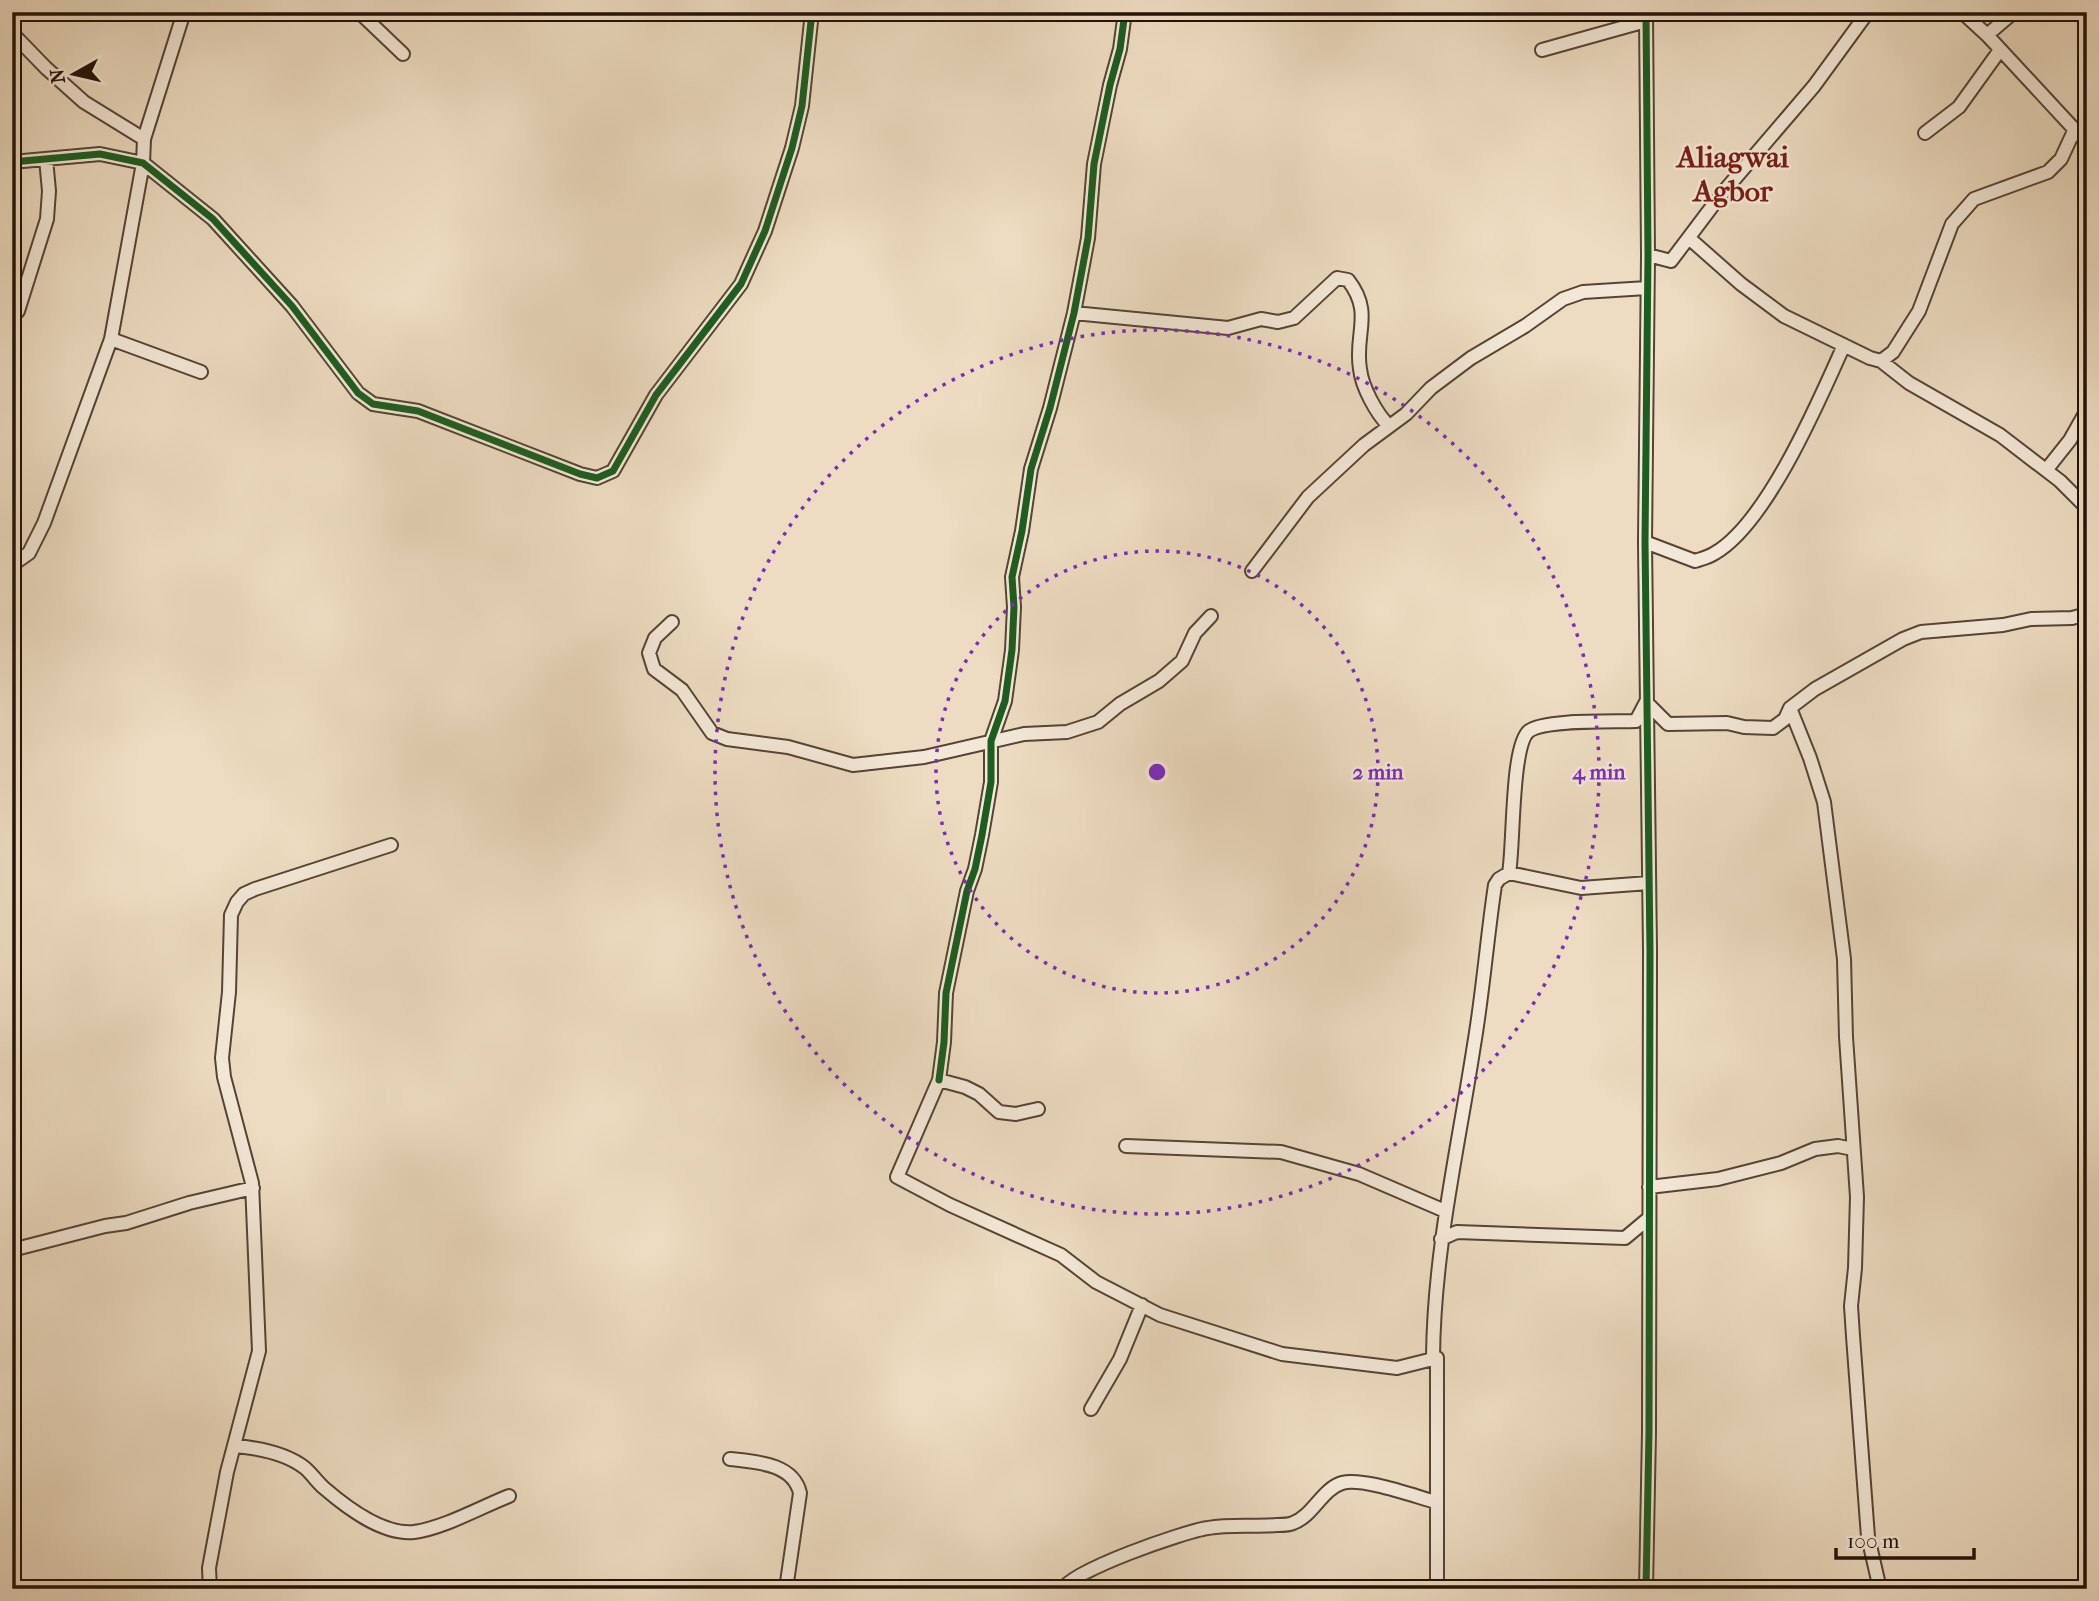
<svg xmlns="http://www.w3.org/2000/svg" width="2099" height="1601" font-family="'IM FELL French Canon',serif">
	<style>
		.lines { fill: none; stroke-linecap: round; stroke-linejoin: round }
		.minor-casing { stroke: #554435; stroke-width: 16 }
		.minor { stroke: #f3e8d7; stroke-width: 12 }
		.cycleway-casing { stroke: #f3e8d7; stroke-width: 11 }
		.cycleway { stroke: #1b5e20; stroke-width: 7 }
		.ring { fill: none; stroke: #7b2cbf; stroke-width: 3.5; stroke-dasharray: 3.5 7 }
		.labels { text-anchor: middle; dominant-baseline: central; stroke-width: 5; stroke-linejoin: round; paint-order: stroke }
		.quarter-label { font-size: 30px; font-weight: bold; fill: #7a1f14; stroke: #f3e8d7 }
		.centre { fill: #7b2cbf; stroke: #f3e8d7; stroke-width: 3.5 }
		.ring-label { font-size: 21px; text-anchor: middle; font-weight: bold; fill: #7b2cbf; stroke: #f3e8d7; stroke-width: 5; stroke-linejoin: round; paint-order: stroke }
	</style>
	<rect width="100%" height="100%" fill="#eddcc1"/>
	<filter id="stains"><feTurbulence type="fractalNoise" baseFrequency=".00286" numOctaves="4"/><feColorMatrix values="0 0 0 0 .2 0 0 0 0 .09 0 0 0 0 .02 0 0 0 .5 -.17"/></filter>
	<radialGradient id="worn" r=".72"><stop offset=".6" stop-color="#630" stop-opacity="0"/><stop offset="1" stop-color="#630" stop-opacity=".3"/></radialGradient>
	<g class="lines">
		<g class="minor-casing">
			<path id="minor" d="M359 12 403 54
				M1962 12 1987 35 2087 143
				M12 33 46 68 84 102 144 139
				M1987 35 2014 12
				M1542 50 1646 21
				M1925 133 1959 107 2000 50
				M12 162 100 154 143 163 213 219 292 306 358 393 373 404 418 411 580 474 597 478 613 471 656 395 741 284 765 231 792 148 802 106 812 12
				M1690 239 1741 284 1784 316 1870 358 1881 361 1909 383 2000 435 2060 481 2087 508
				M1648 255 1671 261 1720 196 1814 86 1868 12
				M1074 313 1228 328 1261 319 1278 322 1294 318 1337 278 1348 280C1374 313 1354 334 1360 369 1362 387 1376 413 1389 426
				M12 317 18 311 47 219 49 191 46 159
				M111 339 201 372
				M1881 361 1893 352 1919 311 1952 224 1974 199 2048 172 2061 159 2074 131
				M2047 469 2070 440 2087 410
				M1645 542 1695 561C1701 559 1709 557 1715 553 1767 523 1819 401 1844 345
				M12 565 29 553 44 523 111 339 143 163 144 139 184 12
				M1252 571 1308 497 1364 445 1406 414 1431 388 1471 358 1525 326 1563 299 1583 292 1647 288
				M672 622 655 638 649 653 654 669 682 690 712 733 727 739 788 747 853 765 924 757 1024 734 1067 732 1098 722 1120 704 1159 681 1182 661 1195 633 1211 616
				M1790 708 1810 758 1824 802 1844 959 1846 1037 1857 1197 1855 1268 1851 1306 1853 1336 1868 1537 1880 1589
				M1509 873C1514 846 1511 745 1529 731 1545 719 1615 722 1636 721L1646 702 1668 724 1727 723 1744 727 1773 728 1785 719 1790 708 1815 689 1903 639 1921 632 2003 625 2031 619 2072 618 2087 614
				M939 1080 944 1042 946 993 967 891 975 869 982 835 991 782V741L1005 701 1012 650 1014 607 1012 577 1022 531 1031 469 1050 408 1074 313 1088 238 1094 164 1110 85 1120 49 1125 12
				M1038 1109 1016 1114 999 1112 979 1094 965 1087 939 1080 897 1177 950 1205 1061 1255 1096 1282 1160 1315 1282 1354 1397 1368 1437 1358
				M1126 1146 1281 1152 1359 1174 1445 1211
				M1649 1187 1718 1179 1781 1163 1815 1149 1838 1146 1853 1149
				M1441 1239 1457 1232 1625 1238 1649 1218
				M12 1250 105 1226 126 1223 189 1203 253 1188
				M1091 1409 1120 1359 1142 1305
				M235 1446C258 1448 286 1453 305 1468 312 1474 317 1482 324 1488 346 1507 382 1535 414 1532 444 1528 481 1507 509 1496
				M730 1459C755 1462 793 1463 800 1493L786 1589
				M210 1589 209 1568 227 1472 259 1351 252 1183 224 1077 222 1058 229 992 231 915 237 902 244 894 255 889 391 845
				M1063 1589C1071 1571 1185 1531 1208 1528 1230 1524 1255 1527 1277 1525 1282 1525 1289 1525 1293 1523 1313 1516 1322 1489 1342 1483 1362 1477 1414 1496 1436 1502
				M1437 1589V1358L1433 1357C1434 1251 1458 1149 1474 1045 1483 992 1487 938 1495 885L1499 879 1509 873 1581 888 1649 883
				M1646 1589 1649 1432 1650 951 1645 542 1648 255 1646 12"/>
		</g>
		<use href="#minor" class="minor"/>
		<g class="cycleway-casing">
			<path id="cycleway" d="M12 162 100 154 143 163 213 219 292 306 358 393 373 404 418 411 580 474 597 478 613 471 656 395 741 284 765 231 792 148 802 106 812 12
				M939 1080 944 1042 946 993 967 891 975 869 982 835 991 782V741L1005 701 1012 650 1014 607 1012 577 1022 531 1031 469 1050 408 1074 313 1088 238 1094 164 1110 85 1120 49 1125 12
				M1646 1589 1649 1432 1650 951 1645 542 1648 255 1646 12"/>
		</g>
		<use href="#cycleway" class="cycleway"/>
	</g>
	<g class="ring">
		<circle cx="1157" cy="772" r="221"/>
		<circle cx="1157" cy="772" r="442"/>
	</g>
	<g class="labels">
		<g class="quarter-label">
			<text x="1733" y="157">Aliagwai<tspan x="1733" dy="34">Agbor</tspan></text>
		</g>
	</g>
	<circle cx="1157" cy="772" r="10" class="centre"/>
	<g class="ring-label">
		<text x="1378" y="779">2 min</text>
		<text x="1599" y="779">4 min</text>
	</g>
	<rect width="2099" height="1601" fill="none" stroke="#eddcc1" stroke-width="42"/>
	<rect x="14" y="14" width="2071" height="1573" fill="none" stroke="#221206" stroke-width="3.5"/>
	<rect x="21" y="21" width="2057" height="1559" fill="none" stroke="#221206" stroke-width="2"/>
	<g transform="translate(74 74) rotate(262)" stroke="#f3e8d7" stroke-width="5" paint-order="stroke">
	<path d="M0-5L12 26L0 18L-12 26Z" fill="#221206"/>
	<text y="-10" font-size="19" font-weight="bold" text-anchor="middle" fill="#221206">N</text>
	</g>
	<path d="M1836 1548v10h138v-10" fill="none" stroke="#221206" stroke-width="3.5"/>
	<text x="1847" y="1548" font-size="21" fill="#221206" stroke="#f3e8d7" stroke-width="5" paint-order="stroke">100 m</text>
	<rect width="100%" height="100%" filter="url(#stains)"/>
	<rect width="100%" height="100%" fill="url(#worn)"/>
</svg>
